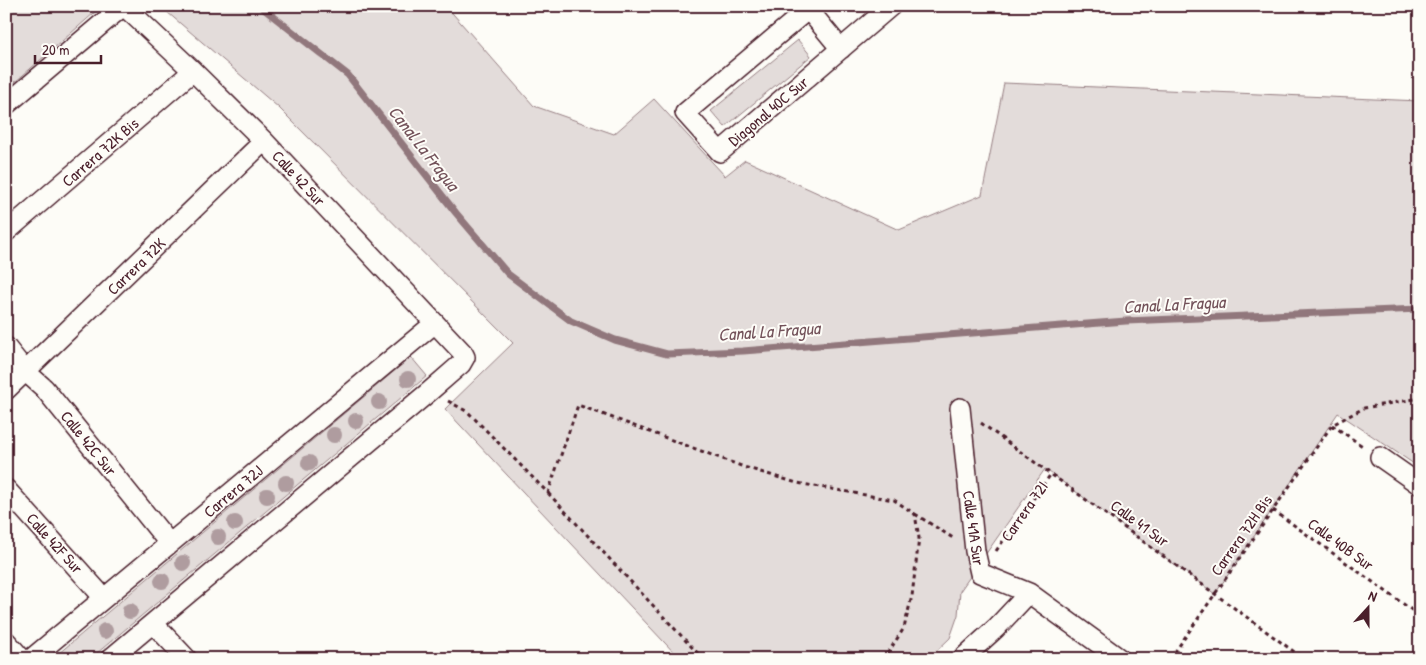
<svg xmlns="http://www.w3.org/2000/svg" width="1426" height="665" font-family="'Patrick Hand',sans-serif">
	<style>
		.green { fill: #e3dcda; stroke: #967e82 }
		.lines { fill: none; stroke-linecap: round; stroke-linejoin: round }
		.stream { stroke: #91777b; stroke-width: 7 }
		.minor-casing { stroke: #4a1f2b; stroke-width: 22 }
		.path { stroke: #4a1f2b; stroke-width: 3; stroke-dasharray: 4 4; stroke-linecap: butt }
		.minor { stroke: #fdfcf7; stroke-width: 19 }
		.tree { fill: #af9c9f }
		.labels { text-anchor: middle; dominant-baseline: central; stroke-width: 4; stroke-linejoin: round; paint-order: stroke }
		.street-label { font-size: 16px; fill: #4a1f2b; stroke: #fdfcf7 }
		.water-label { font-size: 18px; font-style: italic; fill: #73525a; stroke: #fdfcf7 }
	</style>
	<rect width="100%" height="100%" fill="#fdfcf7"/>
	<filter id="ink" filterUnits="userSpaceOnUse"><feTurbulence type="fractalNoise" baseFrequency=".02" numOctaves="2"/><feDisplacementMap in="SourceGraphic" scale="10" xChannelSelector="R" yChannelSelector="G"/><feConvolveMatrix kernelMatrix="1 2 1 2 8 2 1 2 1" color-interpolation-filters="sRGB"/></filter>
	<g filter="url(#ink)">
		<path class="green" d="M6 6H102L6 90Z
			M160 6H446L534 106 614 134 654 99 725 176 745 160 899 230 982 195 1004 83 1420 101V468L1338 413 1215 594 1045 469 960 591 958 615 950 638 928 659H680L445 409 513 343 279 108Z
			M798 40 811 56 725 127 711 111Z
			M411 357 427 376 90 659H52Z"/>
		<g class="lines">
			<path class="stream" d="M260 6 348 75 456 213 508 274 571 321 615 340 667 354 743 351 1126 321 1420 309"/>
			<g class="minor-casing">
				<path id="minor" d="M812 6 685 113 720 152 891 6
					M808 9 841 49
					M6 105 123 6
					M6 232 193 71
					M6 347 26 372 44 388 169 543
					M6 390 264 141
					M960 408 975 551 980 573 1029 593 1120 659
					M1380 457 1420 485
					M6 489 104 598
					M153 623 187 659
					M6 641 22 659
					M31 659 435 323
					M110 659 430 391 461 364 465 357 463 353 264 141 193 71 124 6
					M962 659 996 628 1029 593"/>
			</g>
			<path class="path" d="M448 401 468 412 548 493 578 405 744 467 797 483 894 500 915 514 919 538 912 596 904 628 884 659
				M981 423 1304 659
				M1332 425 1364 447
				M548 493 703 659
				M1273 510 1420 616
				M915 514 953 538
				M996 551 1051 474
				M1170 659 1332 425 1364 408 1420 398"/>
			<use href="#minor" class="minor"/>
		</g>
		<g class="tree">
			<circle cx="408" cy="379" r="8"/>
			<circle cx="379" cy="402" r="8"/>
			<circle cx="356" cy="421" r="8"/>
			<circle cx="334" cy="435" r="8"/>
			<circle cx="309" cy="463" r="8"/>
			<circle cx="286" cy="483" r="8"/>
			<circle cx="267" cy="496" r="8"/>
			<circle cx="235" cy="523" r="8"/>
			<circle cx="218" cy="537" r="8"/>
			<circle cx="183" cy="563" r="8"/>
			<circle cx="162" cy="581" r="8"/>
			<circle cx="130" cy="611" r="8"/>
			<circle cx="105" cy="631" r="8"/>
		</g>
	</g>
	<g class="labels">
		<g class="street-label">
			<text transform="translate(768 111) rotate(-40)">Diagonal 40C Sur</text>
			<text transform="translate(100 152) rotate(-41)">Carrera 72K Bis</text>
			<text transform="translate(299 178) rotate(47)">Calle 42 Sur</text>
			<text transform="translate(136 266) rotate(-44)">Carrera 72K</text>
			<text transform="translate(89 443) rotate(51)">Calle 42C Sur</text>
			<text transform="translate(233 491) rotate(-40)">Carrera 72J</text>
			<text transform="translate(1024 511) rotate(-55)">Carrera 72I</text>
			<text transform="translate(1140 523) rotate(36)">Calle 41 Sur</text>
			<text transform="translate(974 528) rotate(82)">Calle 41A Sur</text>
			<text transform="translate(1241 535) rotate(-55)">Carrera 72H Bis</text>
			<text transform="translate(55 543) rotate(48)">Calle 42F Sur</text>
			<text transform="translate(1341 544) rotate(36)">Calle 40B Sur</text>
		</g>
		<g class="water-label">
			<text transform="translate(424 148) rotate(52)">Canal La Fragua</text>
			<text transform="translate(1174 304) rotate(-3)">Canal La Fragua</text>
			<text transform="translate(769 331) rotate(-4)">Canal La Fragua</text>
		</g>
	</g>
	<rect width="1426" height="665" fill="none" stroke="#fdfcf7" stroke-width="25"/>
	<rect x="12" y="12" width="1401" height="640" fill="none" stroke="#4a1f2b" stroke-width="2" filter="url(#ink)"/>
	<g transform="translate(1368 608) rotate(21)" stroke="#fdfcf7" stroke-width="4" paint-order="stroke">
	<path d="M0-4L9 19L0 12L-9 19Z" fill="#4a1f2b"/>
	<text y="-8" font-size="14" font-weight="bold" text-anchor="middle" fill="#4a1f2b">N</text>
	</g>
	<path d="M35 55v8h66v-8" fill="none" stroke="#4a1f2b" stroke-width="2.5"/>
	<text x="42" y="55" font-size="15" fill="#4a1f2b" stroke="#fdfcf7" stroke-width="4" paint-order="stroke">20 m</text>
</svg>
